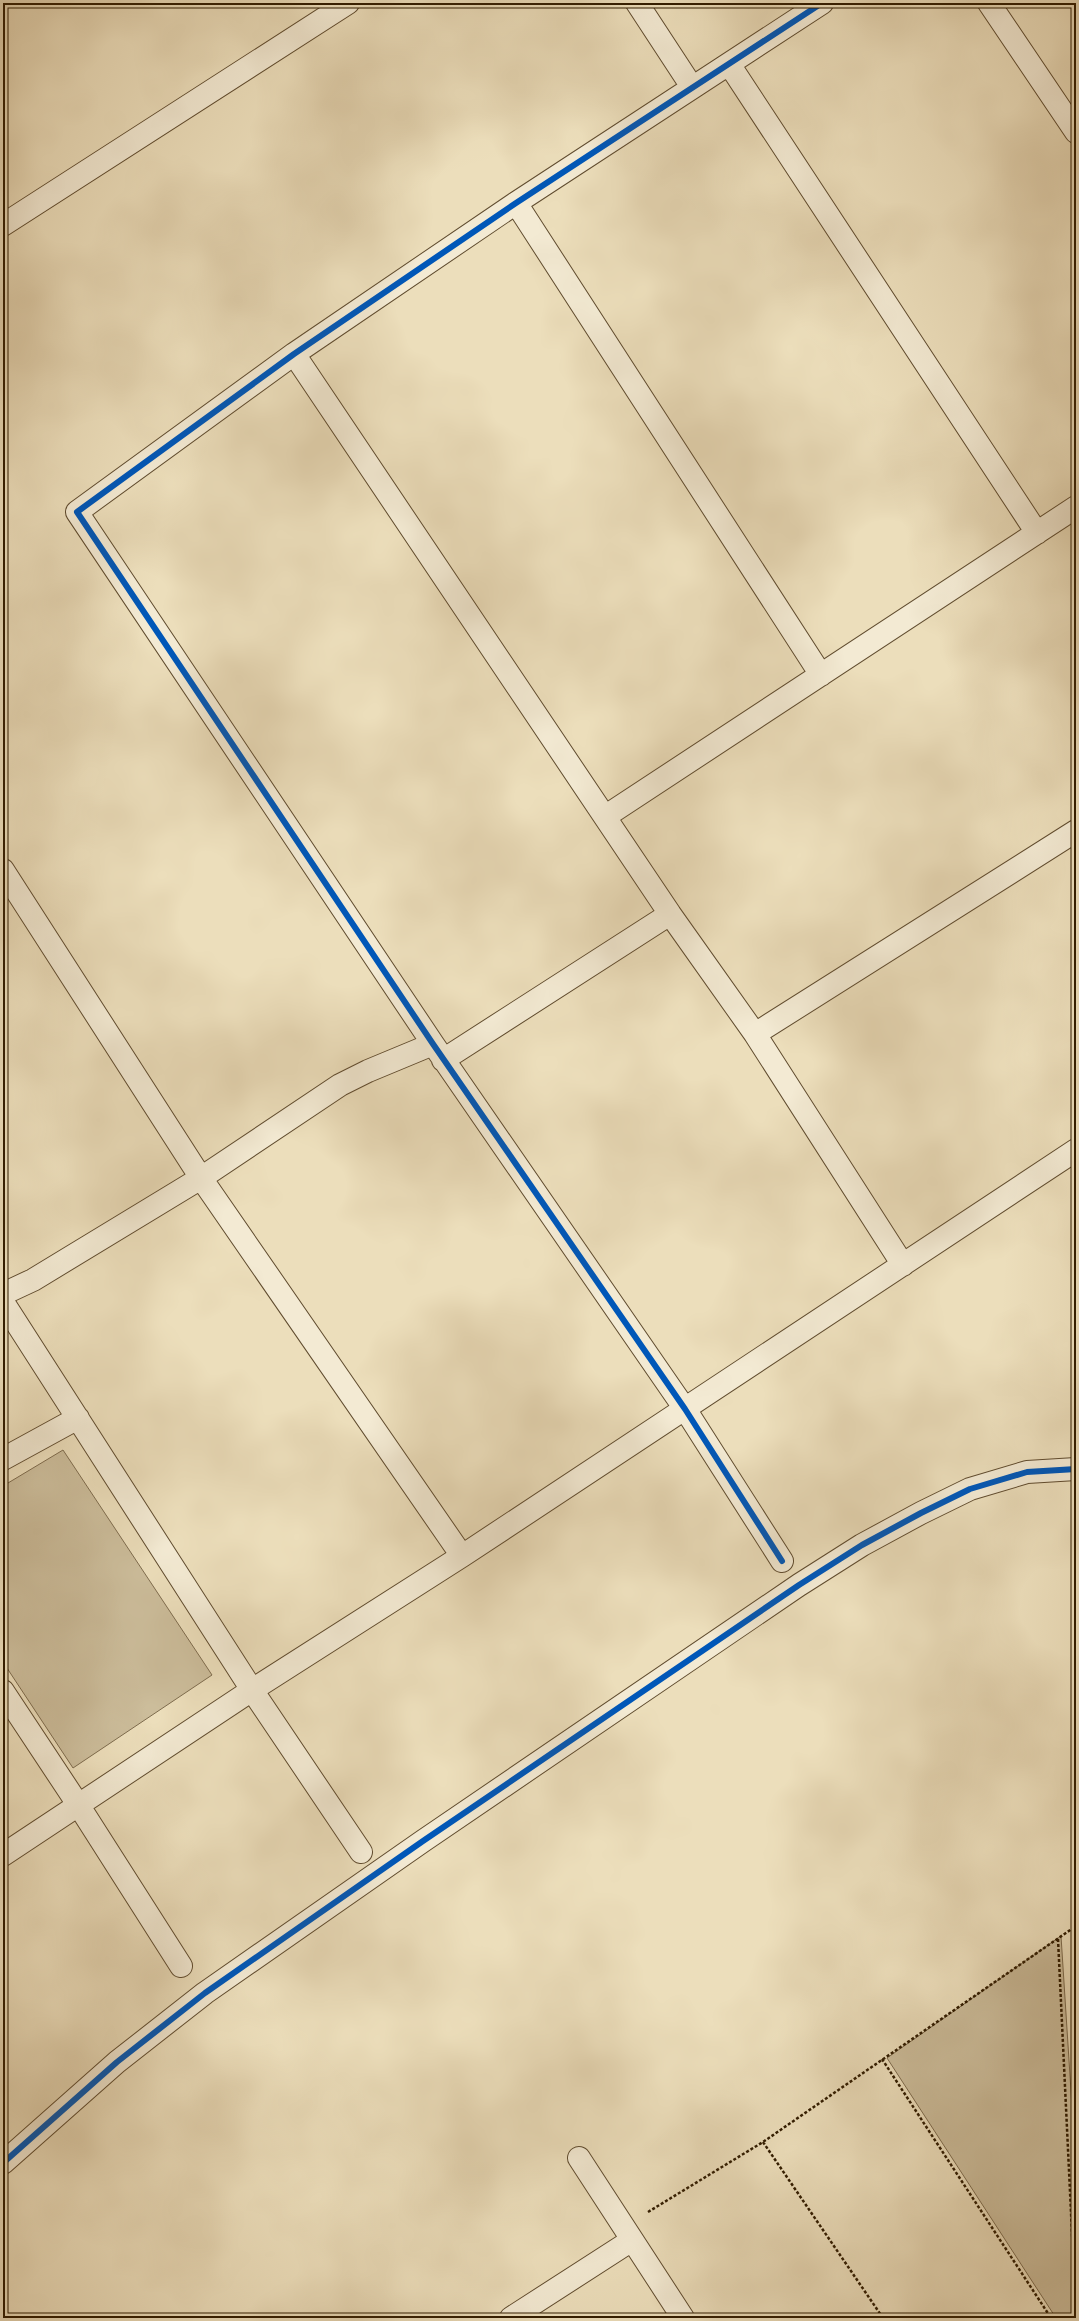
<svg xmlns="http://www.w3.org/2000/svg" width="1079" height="2321" font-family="'IM FELL Great Primer',serif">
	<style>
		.green { fill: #ccbd9b; stroke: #7e6c4e }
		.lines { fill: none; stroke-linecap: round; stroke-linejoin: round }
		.minor-casing { stroke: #604c2f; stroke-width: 24 }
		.path { stroke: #311c00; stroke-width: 2.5; stroke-dasharray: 3 2; stroke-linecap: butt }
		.minor { stroke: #f3ead3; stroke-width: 22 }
		.cycleway-casing { stroke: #f3ead3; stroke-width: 8 }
		.cycleway { stroke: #0057b8; stroke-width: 6 }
	</style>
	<rect width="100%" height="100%" fill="#ecdebb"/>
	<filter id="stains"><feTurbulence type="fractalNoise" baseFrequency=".005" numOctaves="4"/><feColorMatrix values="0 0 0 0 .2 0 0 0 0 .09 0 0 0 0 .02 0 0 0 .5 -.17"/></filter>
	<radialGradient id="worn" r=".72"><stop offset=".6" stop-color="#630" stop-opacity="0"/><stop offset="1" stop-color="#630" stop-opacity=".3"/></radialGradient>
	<path class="green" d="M63 1450 212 1675 73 1768 3 1662V1486Z
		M1061 1936 1076 2169V2318H1056L887 2058Z"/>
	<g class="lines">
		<g class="minor-casing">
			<path id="minor" d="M637 3 692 87
				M989 3 1076 132
				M729 64 1037 533
				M516 203 821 675
				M3 225 348 3
				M294 354 670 914 755 1034 903 1265
				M606 816 1076 507
				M3 870 201 1178 462 1556
				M755 1034 1076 831
				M443 1060 670 914
				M3 1294 33 1280 201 1178 340 1085 368 1071 433 1044
				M3 1302 252 1690 361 1852
				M3 1459 78 1418
				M782 1561 685 1409 433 1044 77 512 294 354 516 203 822 3
				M3 1691 79 1806 181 1966
				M3 1855 252 1690 462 1556 1076 1150
				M579 2158 683 2318
				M3 2163 117 2062 205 1993 423 1841 799 1585 862 1545 921 1513 970 1489 1027 1472 1076 1469
				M511 2318 632 2240"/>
		</g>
		<path class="path" d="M1058 1939 1076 2318
			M882 2059 1051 2318
			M763 2142 883 2318
			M648 2212 763 2142 1076 1926"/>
		<use href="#minor" class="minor"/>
		<g class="cycleway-casing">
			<path id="cycleway" d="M782 1561 685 1409 433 1044 77 512 294 354 516 203 822 3
				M3 2163 117 2062 205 1993 423 1841 799 1585 862 1545 921 1513 970 1489 1027 1472 1076 1469"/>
		</g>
		<use href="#cycleway" class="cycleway"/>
	</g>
	<rect width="1079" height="2321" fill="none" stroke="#ecdebb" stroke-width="16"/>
	<rect x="4" y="4" width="1071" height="2313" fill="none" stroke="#311c00" stroke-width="2"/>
	<rect x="8" y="8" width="1063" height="2305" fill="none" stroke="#311c00"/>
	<rect width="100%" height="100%" filter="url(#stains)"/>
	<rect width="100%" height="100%" fill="url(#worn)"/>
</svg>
